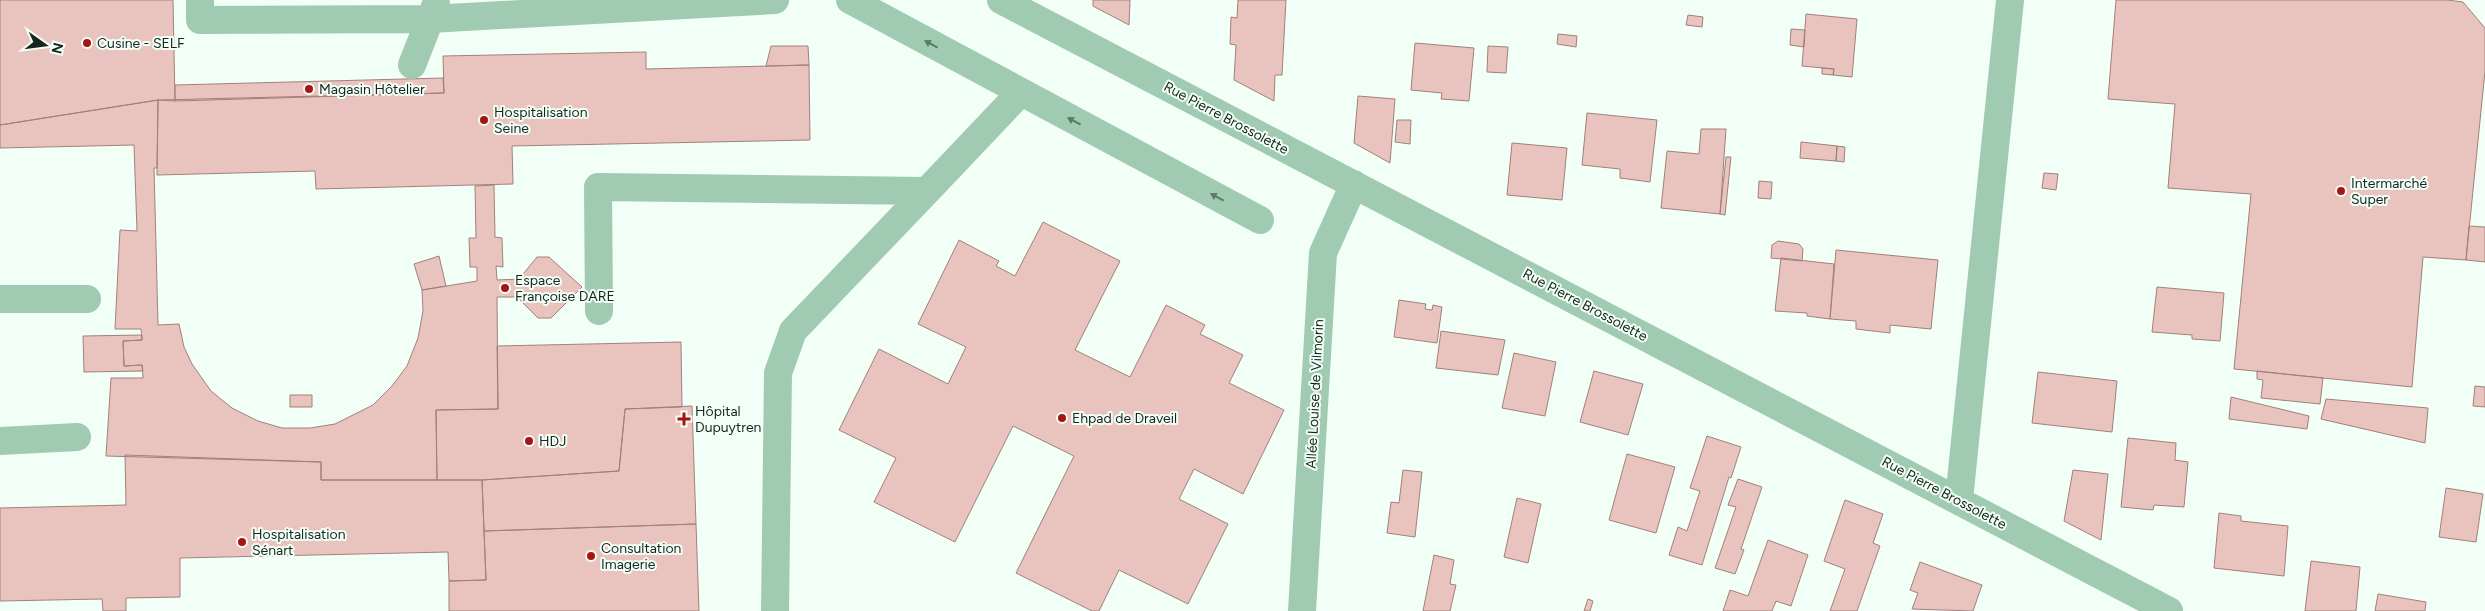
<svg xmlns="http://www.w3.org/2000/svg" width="2485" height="611" font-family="Figtree,sans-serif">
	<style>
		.building { fill: #e9c4be; stroke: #a1807a }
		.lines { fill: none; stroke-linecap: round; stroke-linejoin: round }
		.minor { stroke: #a1cab3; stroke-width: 28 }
		.oneway { fill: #5c7868 }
		.poi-dot { fill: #a81411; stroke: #f2fff7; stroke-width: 2 }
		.labels { text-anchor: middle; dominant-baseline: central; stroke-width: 4; stroke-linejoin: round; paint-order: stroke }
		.poi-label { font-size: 14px; fill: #18251e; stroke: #f2fff7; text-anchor: start }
		.street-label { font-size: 14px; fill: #18251e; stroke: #f2fff7 }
	</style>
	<rect width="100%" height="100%" fill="#f2fff7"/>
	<path class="building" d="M0 0H173L175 101 158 100 0 125Z
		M1093 0H1130L1129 25 1093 6Z
		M1238 0H1286L1282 75H1275L1274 101 1234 80 1236 45 1230 44 1231 17 1237 18Z
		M2116 0H2447L2463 2 2485 28V71L2466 260 2423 257 2412 387 2234 369 2251 194 2168 188 2175 104 2108 99Z
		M1806 14 1857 19 1852 77 1833 75 1834 69 1802 66Z
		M1688 15 1703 17 1702 27 1686 25Z
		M1791 29 1805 30 1804 47 1790 45Z
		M1558 34 1577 36 1576 47 1557 44Z
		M1415 43 1474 48 1469 101 1441 99 1442 93 1411 90Z
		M771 46H808L809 65 766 66Z
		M1488 46 1508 47 1506 73 1487 72Z
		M646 52V69L809 65 810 140 512 146 513 184 316 189 315 171 157 175 158 100 444 93 443 56Z
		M1822 68 1834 69 1833 75 1822 74Z
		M443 78 444 93 175 101V85Z
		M1358 96 1395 99 1390 163 1354 143Z
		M158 100 157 168H154L158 325 179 324 184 347 192 364 211 391 232 408 258 421 282 428H310L335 424 373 405 392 386 407 366 418 338 423 311 422 290 477 281V267H470L469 238H476L475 186 494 185 495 237 502 238 503 267 496 266 497 280 519 279 537 257H549L582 287 551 318H538L517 297H497L498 409 436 410 437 480H321V462L106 456 111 378H143L142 365 124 366 123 341 142 340 141 329H115L120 230 137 231 134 145 0 148V125Z
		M1587 113 1657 120 1650 182 1620 178V169L1582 165Z
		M1397 120H1411L1410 144 1395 142Z
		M1701 129H1726L1720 214 1661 208 1667 151 1699 154Z
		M1801 142 1837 146 1836 161 1800 158Z
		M1512 143 1567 148 1562 200 1507 195Z
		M1837 146 1845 147 1844 162 1836 161Z
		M1726 157H1731L1725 215 1720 214Z
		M2044 173 2058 174 2056 190 2042 188Z
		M1759 181 1772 182 1771 199 1758 198Z
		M1043 222 1120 261 1075 350 1130 377 1166 305 1205 325 1200 334 1243 355 1229 383 1284 410 1243 494 1194 469 1179 499 1228 524 1188 604 1119 570 1099 611H1092L1016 573 1074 456 1013 426 955 542 874 502 896 458 839 430 879 349 948 384 966 347 918 324 959 240 999 261 996 266 1015 276Z
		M2469 226 2485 227V262L2466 260Z
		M1778 241 1799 244 1803 249 1802 261 1771 258 1772 245Z
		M1836 250 1938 260 1931 329 1890 325V333L1856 329V321L1830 319Z
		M439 256 446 286 422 290 414 264Z
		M1781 258 1834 264 1830 319 1807 316V313L1775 311Z
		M2157 287 2224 293 2220 341 2192 339V335L2152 332Z
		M1399 300 1426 304 1425 309 1432 310 1433 305 1442 307 1437 343 1394 337Z
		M1441 331 1505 340 1498 375 1436 368Z
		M142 335V340L123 341 124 366 142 365 143 371 84 372 83 336Z
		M681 342 682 407 625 409 619 471 482 480H437L436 410 498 409 497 346Z
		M1514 353 1556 362 1545 416 1502 408Z
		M1594 371 1643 384 1628 435 1580 422Z
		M2257 371 2323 378 2320 404 2261 398 2263 380 2257 379Z
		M2038 372 2117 381 2112 432 2032 423Z
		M2475 386 2485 387V407L2473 406Z
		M290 395H312V407H290Z
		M2231 397 2309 416 2307 429 2229 419Z
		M2326 399 2428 408 2425 443 2321 419Z
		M692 406 696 524 484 531 482 480 619 471 625 409Z
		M1707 436 1741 447 1731 478 1729 477 1702 565 1669 555 1678 527 1687 531 1700 491 1690 488Z
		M2128 438 2176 443 2175 460 2188 462 2184 507 2154 505 2153 510 2121 507Z
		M1627 454 1675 467 1656 533 1609 520Z
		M125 455 321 462V480H482L486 580 449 581 448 552 180 558V597L126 598V611H103L102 599 0 601V508L126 505Z
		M1403 470 1422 472 1415 537 1387 533 1391 502 1399 503Z
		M2073 470 2108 474 2101 540 2064 521Z
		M1738 479 1762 487 1741 549 1744 550 1735 574 1715 568 1736 507 1728 505Z
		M2446 488 2483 494 2476 542 2439 537Z
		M1517 498 1541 504 1528 563 1504 557Z
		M1845 500 1883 514 1873 543 1880 546 1857 611H1830L1845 569 1824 561Z
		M2219 513 2241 516V521L2288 526 2284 576 2214 568Z
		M696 524 699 611H449V581L486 580 484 531Z
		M1768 540 1808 555 1791 606 1776 601 1772 611H1723L1730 590 1748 596Z
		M1434 555 1454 560 1450 584 1456 585 1450 611H1423Z
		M2311 561 2360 567 2356 611H2305Z
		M1920 562 1982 585 1973 611 1912 609 1918 593 1910 590Z
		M2378 594 2426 602 2425 611H2375Z
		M1588 599 1593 601 1590 611H1584Z"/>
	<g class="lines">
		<path class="minor" d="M200 0V20L430 19 775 0
			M850 0 1260 220
			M1001 0 2169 611
			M412 65 436 4
			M0 299H87
			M599 311 598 187 927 191 1021 92
			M0 441 77 437
			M1959 500 2010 0
			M775 611 778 373 793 331 927 191
			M1302 611 1323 253 1354 184"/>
	</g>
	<defs><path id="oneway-solid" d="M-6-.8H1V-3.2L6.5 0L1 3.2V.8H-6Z" transform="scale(1.25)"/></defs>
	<g class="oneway">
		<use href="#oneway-solid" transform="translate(931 44) rotate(-152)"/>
		<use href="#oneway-solid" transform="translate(1074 121) rotate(-152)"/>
		<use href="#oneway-solid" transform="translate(1217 197) rotate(-152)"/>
	</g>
	<g class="poi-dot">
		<circle cx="87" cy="43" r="5"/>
		<circle cx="309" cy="89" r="5"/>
		<circle cx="484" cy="120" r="5"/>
		<circle cx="2341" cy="191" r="5"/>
		<circle cx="505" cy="288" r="5"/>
		<circle cx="1062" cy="418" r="5"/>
		<path d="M681.5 411.5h5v5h5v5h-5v5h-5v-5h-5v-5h5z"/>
		<circle cx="529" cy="441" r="5"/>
		<circle cx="242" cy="542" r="5"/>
		<circle cx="591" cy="556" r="5"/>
	</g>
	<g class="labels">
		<g class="poi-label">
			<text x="97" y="43">Cusine - SELF</text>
			<text x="319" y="89">Magasin Hôtelier</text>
			<text x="494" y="112">Hospitalisation<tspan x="494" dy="16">Seine</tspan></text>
			<text x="2351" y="183">Intermarché<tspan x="2351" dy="16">Super</tspan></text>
			<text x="515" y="280">Espace<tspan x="515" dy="16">Françoise DARE</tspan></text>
			<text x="695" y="411">Hôpital<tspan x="695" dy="16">Dupuytren</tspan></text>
			<text x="1072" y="418">Ehpad de Draveil</text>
			<text x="539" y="441">HDJ</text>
			<text x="252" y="534">Hospitalisation<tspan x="252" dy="16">Sénart</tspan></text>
			<text x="601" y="548">Consultation<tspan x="601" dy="16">Imagerie</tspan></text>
		</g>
		<g class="street-label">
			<text transform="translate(1226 118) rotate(28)">Rue Pierre Brossolette</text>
			<text transform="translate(1585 305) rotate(28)">Rue Pierre Brossolette</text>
			<text transform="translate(1315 394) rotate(-87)">Allée Louise de Vilmorin</text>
			<text transform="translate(1944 493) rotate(28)">Rue Pierre Brossolette</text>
		</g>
	</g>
	<g transform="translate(45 45) rotate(104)" stroke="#f2fff7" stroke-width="4" paint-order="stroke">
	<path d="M0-4L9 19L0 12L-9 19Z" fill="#18251e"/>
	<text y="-8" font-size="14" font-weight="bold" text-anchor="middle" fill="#18251e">N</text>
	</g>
</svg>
